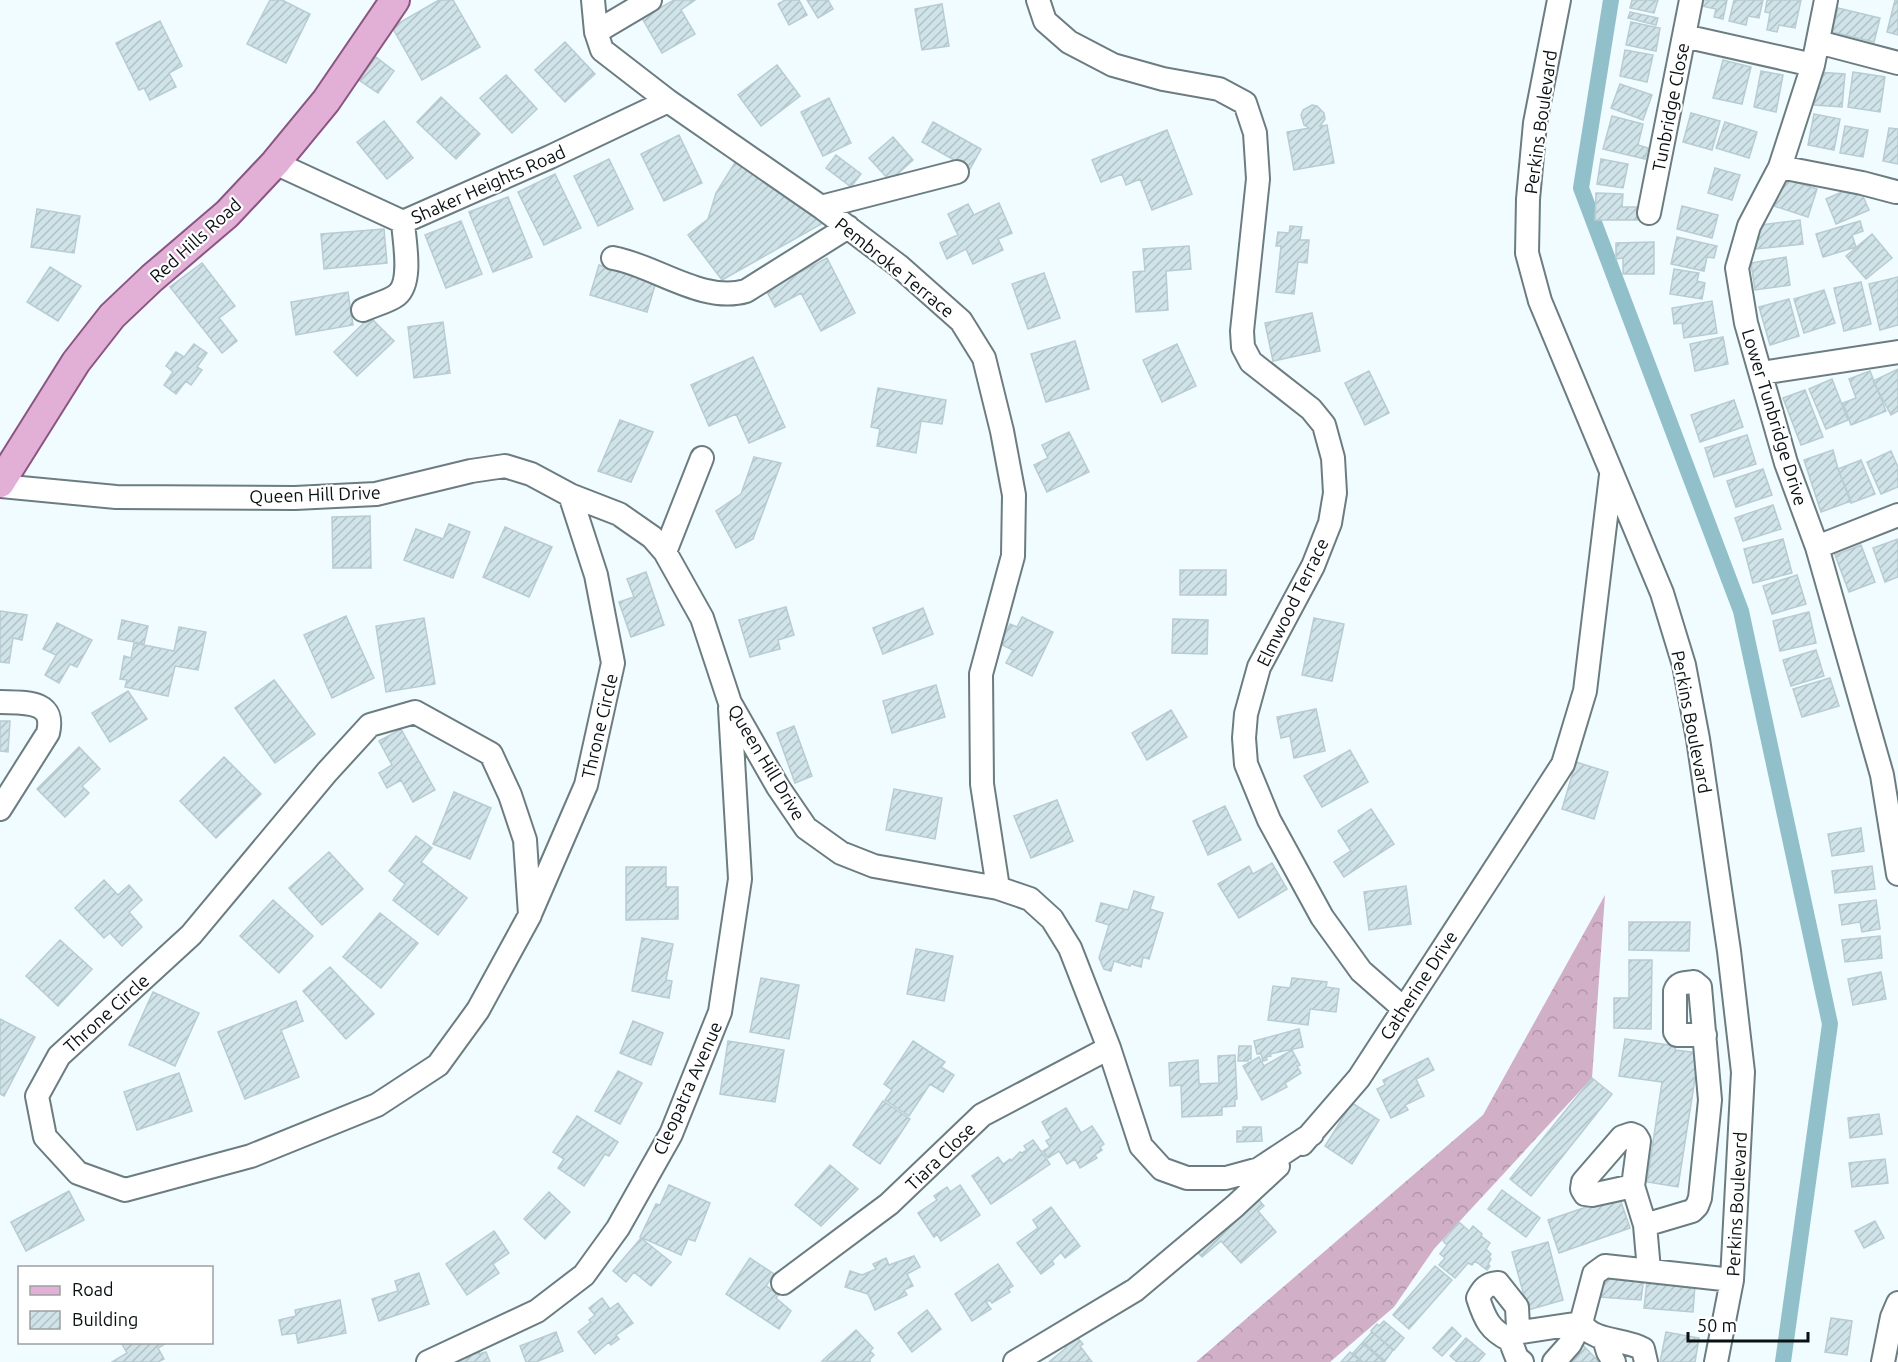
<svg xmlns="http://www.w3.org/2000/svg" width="1898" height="1362" font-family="Ubuntu,sans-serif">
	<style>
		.forest { fill: url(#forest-crowns) }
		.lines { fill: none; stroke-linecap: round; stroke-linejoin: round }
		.canal { stroke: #92c0ca; stroke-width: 16 }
		.building { fill: url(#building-hatch); stroke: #b8ccd1; stroke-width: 1.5 }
		.minor-casing { stroke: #6b7d81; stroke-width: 26 }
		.major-casing { stroke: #8a5581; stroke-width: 32 }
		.minor { stroke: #fff; stroke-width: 22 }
		.major { stroke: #e2afd7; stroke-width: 28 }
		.labels { text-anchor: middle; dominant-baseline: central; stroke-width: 4.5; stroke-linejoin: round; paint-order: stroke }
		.street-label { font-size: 18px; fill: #0a1113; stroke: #fff }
	</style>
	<defs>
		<pattern id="forest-crowns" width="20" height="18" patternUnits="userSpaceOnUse" patternTransform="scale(1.5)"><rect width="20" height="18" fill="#d0afc7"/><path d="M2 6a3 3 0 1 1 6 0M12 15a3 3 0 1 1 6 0" fill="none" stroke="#b196aa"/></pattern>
		<pattern id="building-hatch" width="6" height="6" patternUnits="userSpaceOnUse" patternTransform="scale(1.5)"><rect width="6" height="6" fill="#cfe3e8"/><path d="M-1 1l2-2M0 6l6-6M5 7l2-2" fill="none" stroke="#b0c2c6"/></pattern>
	</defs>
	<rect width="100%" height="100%" fill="#f0fcff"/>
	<path class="forest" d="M1605 895 1592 1078 1434 1249 1394 1307 1330 1362H1196L1483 1115Z"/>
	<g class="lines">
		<path class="canal" d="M1611 0 1581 188 1741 611 1830 1024 1783 1362"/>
	</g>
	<path class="building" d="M270 0H282L310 14 286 63 247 44Z
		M439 0H453L480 47 422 80 392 27Z
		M674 0H695L681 10 695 34 662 53 642 18Z
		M785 0H799L807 15 789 25 778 4Z
		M807 0H828L833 9 818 18Z
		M1632 0H1658L1654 13 1630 8Z
		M1698 0H1727L1723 19 1714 17 1716 9 1697 5Z
		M1734 0H1763L1759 18 1748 16 1746 25 1729 21Z
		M1767 0H1801L1795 28 1779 25 1777 32 1767 30 1770 13 1765 12Z
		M1895 0H1898V35L1887 32Z
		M942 4 949 46 922 50 915 9Z
		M1838 8 1880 18 1874 42 1832 32Z
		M1630 12 1658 18 1656 25 1628 18Z
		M160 21 182 66 169 73 176 87 150 100 144 88 139 90 116 43Z
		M1631 22 1660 28 1656 51 1626 45Z
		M565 42 595 74 565 102 535 70Z
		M1625 50 1653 55 1647 82 1620 76Z
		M376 57 394 71 378 93 359 80Z
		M1723 60 1751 67 1742 104 1713 98Z
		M777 65 800 96 761 126 738 95Z
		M1761 71 1783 75 1776 112 1754 107Z
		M1817 72 1845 74 1842 107 1814 105Z
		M1853 72 1885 77 1880 112 1848 107Z
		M506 75 537 109 512 133 480 98Z
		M1620 84 1652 95 1643 120 1611 108Z
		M441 97 480 134 456 159 417 122Z
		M829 98 851 143 823 156 801 112Z
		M1312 105 1317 106 1324 113 1325 119 1320 126 1327 125 1334 163 1294 170 1287 132 1309 128 1304 125 1301 115 1303 110Z
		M1691 113 1720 121 1712 150 1683 142Z
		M1814 114 1840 119 1834 150 1808 145Z
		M1612 116 1643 124 1638 145 1648 148 1645 159 1603 149Z
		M384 121 413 158 387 179 357 142Z
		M933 122 981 149 970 169 922 142Z
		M1725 122 1757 132 1749 158 1716 148Z
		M1845 126 1868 130 1863 157 1840 153Z
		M1889 128 1898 129V164L1883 161Z
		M1167 130 1192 194 1152 210 1140 179 1126 185 1122 174 1101 182 1092 160Z
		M679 135 702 183 664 201 641 154Z
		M893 137 913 160 890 181 869 158Z
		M836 155 861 174 851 187 826 168Z
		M609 159 633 209 598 226 574 176Z
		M1601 159 1628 164 1623 188 1597 184Z
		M736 161 823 223 722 280 688 235 708 219 716 193Z
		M1715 168 1740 175 1732 200 1708 193Z
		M555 174 581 228 544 245 518 192Z
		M1783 178 1817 189 1808 217 1774 206Z
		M1858 185 1869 210 1836 224 1826 199Z
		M1596 193 1623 194 1622 207H1637V220H1595Z
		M508 197 532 257 493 272 469 212Z
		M999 203 1012 233 998 239 1003 250 973 264 966 249 947 259 940 243 958 235 948 214 968 204 974 215Z
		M1682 206 1718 215 1712 238 1677 229Z
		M37 209 80 216 74 253 31 247Z
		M1800 220 1803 244 1756 249 1753 226Z
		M461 221 482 274 446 288 425 235Z
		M1860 221 1863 231 1852 235 1856 247 1823 257 1816 234Z
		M1290 226 1302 227 1300 240H1309L1307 263 1298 262 1294 294 1276 292 1281 246H1276L1278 232 1289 233Z
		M384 229 387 263 324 269 321 234Z
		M1872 234 1892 258 1866 279 1846 256Z
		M1677 237 1717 246 1714 258 1707 257 1704 271 1671 264Z
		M1654 242V274H1623V258L1616 259V243Z
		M1189 246 1191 269 1166 271 1168 310 1136 312 1133 272 1145 271 1143 249Z
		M1786 257 1790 285 1755 290 1751 263Z
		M827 258 855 313 821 331 801 293 775 307 766 290Z
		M202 263 235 306 219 318 237 341 222 353 170 287Z
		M599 265 656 282 647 312 590 295Z
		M50 267 81 286 58 321 27 302Z
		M1674 269 1699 273 1697 281 1705 283 1702 299 1670 294Z
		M1044 273 1060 318 1028 329 1012 284Z
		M1898 277V325L1880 330 1869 284Z
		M1861 282 1871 324 1844 331 1834 288Z
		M1824 290 1835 323 1804 333 1794 299Z
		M348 292 353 325 296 335 291 302Z
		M1789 299 1799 336 1770 345 1759 307Z
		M1712 301 1717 333 1684 338 1682 323 1674 324 1672 308Z
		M1312 313 1320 351 1273 361 1265 323Z
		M370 317 394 341 357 376 334 352Z
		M443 322 450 373 414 378 408 327Z
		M1723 337 1728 364 1695 371 1690 344Z
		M1075 341 1089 389 1046 402 1031 354Z
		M194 344 207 353 197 367 202 370 191 385 186 381 176 394 164 385 173 372 166 366 176 352 184 357Z
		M1177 344 1196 386 1162 402 1143 360Z
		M753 357 785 427 749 443 736 414 709 426 691 385Z
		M1898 369V411L1891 415 1873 381Z
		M1369 371 1389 413 1365 425 1345 383Z
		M1870 371 1886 411 1851 425 1843 403 1856 398 1849 379Z
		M1832 379 1848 420 1826 429 1809 389Z
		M878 388 946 400 942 424 921 421 916 453 877 446 880 429 871 427Z
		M1805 390 1823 437 1801 445 1783 398Z
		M1734 400 1743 427 1700 442 1691 415Z
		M620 420 653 432 631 482 598 471Z
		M1069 432 1089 472 1047 492 1034 465 1048 458 1042 445Z
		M1747 435 1756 464 1714 477 1705 448Z
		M1833 450 1838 469 1851 501 1821 512 1804 460Z
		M1891 451 1898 467V487L1881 494 1867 462Z
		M754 457 781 463 753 539 736 548 716 511 741 494Z
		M1861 460 1875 494 1851 503 1838 469Z
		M1763 469 1772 495 1736 507 1727 481Z
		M1773 505 1781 529 1743 541 1735 518Z
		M370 516 371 568H333L332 517Z
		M449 524 470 532 453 578 404 560 416 529 443 539Z
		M505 527 552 547 529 597 483 577Z
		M1783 539 1792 573 1753 583 1744 549Z
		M1898 539V577L1885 582 1873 548Z
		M1861 545 1875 582 1849 592 1835 555Z
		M1180 570H1226V595H1180Z
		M646 572 664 625 631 637 619 602 634 597 627 579Z
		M1797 575 1806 604 1772 614 1763 586Z
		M786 607 794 635 778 640 780 649 750 657 739 620Z
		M923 608 933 634 883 654 873 628Z
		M0 611 27 615 22 640 13 638 9 663 0 662Z
		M1809 612 1816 643 1780 651 1773 621Z
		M346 616 374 678 332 698 304 635Z
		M1022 617 1053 632 1032 676 1006 663 1013 650 1000 644 1010 624 1017 627Z
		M424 618 435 684 386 692 376 626Z
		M1314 618 1344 624 1332 681 1302 675Z
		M1173 619 1208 620 1207 654 1172 653Z
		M122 620 148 626 144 644 118 639Z
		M57 623 92 640 77 667 70 664 59 683 45 675 56 655 43 649Z
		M179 627 206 632 198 670 175 666 168 696 125 687 127 680 120 679 124 656 131 658 134 643 174 651Z
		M1816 650 1824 676 1791 686 1783 660Z
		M1830 678 1839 706 1802 717 1793 689Z
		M274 680 315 734 275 763 235 708Z
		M936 685 945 717 892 733 883 701Z
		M128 691 147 719 110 742 92 713Z
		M1316 709 1325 751 1294 758 1290 736 1281 738 1277 717Z
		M1171 710 1187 737 1147 760 1132 733Z
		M0 721H10L8 752 0 751Z
		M794 726 812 776 795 783 777 733Z
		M401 729 435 790 413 802 401 780 387 788 379 773 392 765 379 741Z
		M79 747 100 769 82 786 89 793 65 817 37 789Z
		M1350 750 1368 782 1322 807 1304 776Z
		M224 757 261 794 216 838 180 801Z
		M1576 762 1608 772 1594 819 1562 809Z
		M894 789 942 798 935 839 886 830Z
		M454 792 491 808 470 859 433 844Z
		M1057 800 1073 841 1031 858 1014 816Z
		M1225 806 1241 840 1208 855 1193 821Z
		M1371 809 1394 844 1344 877 1334 862 1351 851 1338 831Z
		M1861 828 1864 851 1832 856 1828 834Z
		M416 836 432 848 421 862 467 898 438 935 393 900 405 884 389 871Z
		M329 852 363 889 322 925 289 888Z
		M1272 863 1287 889 1239 918 1218 884 1249 866 1253 874Z
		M1872 866 1875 889 1835 893 1832 871Z
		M626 867H666V887H678V919L626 920Z
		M104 880 118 895 129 885 142 900 129 912 142 927 122 946 110 933 104 938 75 908Z
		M1406 886 1411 924 1369 930 1364 892Z
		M1134 891 1154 897 1150 909 1163 913 1149 959 1143 957 1141 967 1131 964 1130 966 1114 961 1111 971 1104 969 1099 958 1109 925 1096 921 1101 903 1128 910Z
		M273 900 313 936 279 973 240 936Z
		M1876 900 1880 929 1862 932 1860 922 1842 925 1839 905Z
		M380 913 418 943 381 988 343 957Z
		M1629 922H1690L1689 951 1629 950Z
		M1880 936 1882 958 1845 962 1842 940Z
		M642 938 673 944 666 980 672 981 669 998 632 991Z
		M60 940 92 969 58 1006 26 976Z
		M916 949 953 956 944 1001 907 994Z
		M1629 960H1652L1651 1029 1614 1028V998H1629Z
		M330 967 374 1014 346 1039 303 991Z
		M1881 972 1886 999 1853 1005 1848 979Z
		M761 978 799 985 789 1039 750 1032Z
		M1292 978 1327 982 1326 987 1339 989 1336 1012 1310 1009 1308 1025 1268 1020 1273 986 1290 988Z
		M153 992 199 1013 175 1066 129 1045Z
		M296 1001 303 1021 281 1030 299 1077 245 1099 218 1032Z
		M0 1019 35 1037 4 1096 0 1094Z
		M633 1021 663 1033 651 1065 620 1053Z
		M1299 1029 1303 1047 1270 1054 1271 1056 1266 1057 1267 1060 1263 1061 1261 1054H1257L1254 1041Z
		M1625 1039 1676 1046 1675 1050 1699 1053 1678 1187 1647 1182 1662 1082 1619 1076Z
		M728 1041 784 1050 775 1102 720 1094Z
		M913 1041 945 1062 941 1067 954 1075 943 1092 930 1084 909 1116 885 1100 892 1090 884 1084Z
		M1239 1046H1251V1059H1248V1061H1238Z
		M1292 1050 1300 1065 1297 1066 1301 1073 1285 1083 1287 1087 1262 1100 1243 1066 1259 1057 1264 1066Z
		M1235 1055 1237 1099H1235V1106L1222 1107V1115L1182 1117 1181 1085 1170 1086 1169 1063 1198 1060 1199 1084 1219 1083 1218 1056Z
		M1428 1058 1434 1070 1416 1079 1424 1096 1405 1105 1408 1110 1391 1118 1377 1089 1385 1085 1383 1080Z
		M618 1071 642 1083 620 1124 595 1111Z
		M179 1073 192 1111 137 1130 124 1092Z
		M1592 1078 1612 1094 1531 1196 1510 1179Z
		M883 1101 910 1119 880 1164 853 1145Z
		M1352 1103 1379 1120 1352 1164 1325 1146Z
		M1066 1108 1081 1133 1092 1126 1104 1144 1100 1147 1102 1150 1095 1155 1097 1158 1080 1168 1075 1159 1067 1164 1059 1151 1048 1158 1043 1151 1050 1147 1046 1141 1051 1138 1042 1122Z
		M1879 1114 1882 1134 1850 1138 1848 1118Z
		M577 1116 618 1142 609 1156 605 1154 584 1186 558 1168 564 1159 553 1152Z
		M1243 1127H1261L1262 1141 1237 1142V1131H1243Z
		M1033 1140 1050 1164 991 1204 972 1176 998 1157 1003 1164 1010 1159 1011 1161 1020 1152 1022 1153 1027 1150 1024 1146Z
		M1885 1159 1888 1183 1852 1187 1849 1163Z
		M830 1165 858 1189 821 1226 795 1205Z
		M669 1185 710 1203 695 1241 688 1239 681 1255 640 1237 656 1204 660 1205Z
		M960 1185 980 1215 941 1241 937 1234 934 1237 918 1213 937 1200 934 1196 947 1187 950 1192Z
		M1502 1190 1540 1218 1526 1237 1488 1209Z
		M69 1191 84 1220 26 1251 11 1222Z
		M549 1192 570 1212 545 1239 524 1219Z
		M1252 1192 1264 1206 1258 1211 1276 1232 1241 1263 1221 1241 1202 1257 1192 1246Z
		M1619 1196 1630 1228 1559 1253 1548 1220Z
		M1051 1207 1080 1246 1065 1258 1061 1252 1052 1261 1054 1264 1041 1274 1017 1243 1038 1228 1033 1220Z
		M1875 1221 1884 1238 1864 1248 1855 1231Z
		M1459 1222 1469 1231 1473 1226 1482 1234 1481 1236 1490 1243 1486 1249 1491 1254 1489 1257 1491 1259 1488 1264 1490 1266 1487 1270 1475 1261 1472 1265 1468 1263 1455 1278 1439 1265 1445 1258 1440 1254 1447 1245 1443 1241Z
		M494 1231 509 1253 493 1264 499 1273 467 1295 446 1264Z
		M641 1238 671 1262 651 1286 634 1272 626 1282 613 1271Z
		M1548 1242 1563 1300 1528 1310 1512 1252Z
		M914 1256 920 1267 907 1274 913 1286 904 1290 907 1295 875 1310 868 1294 845 1287 850 1271 862 1275 876 1269 873 1264 886 1258 889 1265Z
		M750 1258 774 1274 766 1286 779 1294 776 1298 791 1311 779 1329 726 1294Z
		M998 1264 1013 1286 1008 1289 1010 1292 992 1303 990 1300 986 1302 991 1309 972 1321 955 1294Z
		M1435 1266 1452 1280 1409 1329 1393 1315Z
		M419 1273 429 1304 379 1321 372 1299 398 1291 395 1281Z
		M1601 1273 1644 1277 1641 1300 1599 1297Z
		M1647 1281 1695 1285 1693 1312 1644 1308Z
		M602 1298 610 1309 618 1303 633 1323 616 1335 619 1339 611 1345 609 1342 595 1354 578 1332 591 1322 589 1320 595 1315 589 1308Z
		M340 1300 346 1333 298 1343 296 1333 282 1335 279 1320 296 1316 295 1310Z
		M927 1310 941 1329 912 1352 898 1333Z
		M1831 1318 1852 1321 1847 1355 1825 1352Z
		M1384 1321 1404 1338 1394 1350 1371 1331 1377 1324 1379 1326Z
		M1452 1327 1461 1336 1442 1356 1433 1348Z
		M856 1330 873 1348 870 1351 874 1355 870 1359V1362L822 1361Z
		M556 1332 563 1351 536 1362H526L520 1346Z
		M1372 1332 1393 1350 1385 1361 1363 1342Z
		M1666 1332 1699 1338 1695 1362H1660Z
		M1076 1336 1083 1344 1080 1346 1092 1362H1049L1066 1348 1064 1346Z
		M1466 1338 1485 1354 1478 1362H1457L1450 1356Z
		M125 1342H168L158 1348 164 1359 158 1362H112L127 1353 122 1344Z
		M1362 1343 1384 1362H1363L1353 1353Z
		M1583 1345 1599 1362H1566Z
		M479 1352V1354L486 1352 490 1362H459L461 1361V1359Z
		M1350 1352 1361 1362H1341Z"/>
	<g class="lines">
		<g class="minor-casing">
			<path id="minor" d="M593 0 596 32 602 50 668 101 821 207 899 266 961 321 984 358 1002 431 1014 495 1013 556 981 674 982 784 998 888
				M1038 0 1045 21 1069 42 1113 65 1163 79 1219 89 1245 103 1255 133 1258 179 1242 331 1243 347 1251 362 1311 409 1324 425 1333 458 1335 493 1330 523 1313 566 1259 667 1246 714 1244 738 1246 764 1269 820 1322 917 1361 971 1403 1008
				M1559 0 1535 123 1528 199 1527 253 1540 301 1662 593 1684 665 1698 739 1729 951 1743 1072 1732 1280 1716 1362
				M1826 0 1813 65 1780 167 1749 226 1737 268 1746 323 1786 463 1817 547 1882 775 1898 874
				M596 32 650 0
				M1684 36 1813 65
				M1818 42 1898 63
				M275 163 403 222 550 157 668 101
				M1780 167 1862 183 1896 192
				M821 207 957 172
				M1649 213 1691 0
				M613 258C654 265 703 304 746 291L848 227
				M363 310C373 305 388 302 397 295 413 282 404 240 403 222
				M1761 373 1898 352
				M0 486 116 497 295 498 376 494 471 471 505 466 531 474 570 495 619 514 652 537 665 552 702 618 730 703 778 787 806 828 841 853 874 866 998 888 1030 899 1052 919 1070 948 1109 1048 1141 1146 1162 1169 1187 1178H1226L1259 1169 1312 1134
				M1817 547 1898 515
				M665 552 702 458
				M0 702C23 703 56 699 48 733L0 809
				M415 712 491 754 510 795 525 840 530 915 478 1010 438 1065 377 1105 251 1156 125 1190 78 1173 45 1137 37 1096 59 1056 191 935 327 772 370 725Z
				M531 912 586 785 613 663 596 575 570 495
				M1302 1144 1359 1078 1563 764 1585 691 1611 475
				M1633 1186 1592 1195 1585 1194 1582 1189 1583 1182 1622 1137 1631 1134 1636 1136 1639 1141 1633 1186 1645 1225 1649 1270
				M1645 1225 1692 1211 1697 1206 1700 1198 1710 1100 1700 987 1694 982C1685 983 1678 982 1675 991V1032L1677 1035H1705
				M783 1283 889 1204 982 1115 1109 1048
				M1604 1339 1608 1352 1614 1362
				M428 1362 537 1311 584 1275 618 1228 671 1134 720 1012 740 879 730 708
				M1015 1362 1135 1290 1235 1206 1278 1166
				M1522 1362 1517 1358 1510 1340C1490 1330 1485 1320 1478 1298 1483 1288 1487 1284 1498 1283L1517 1307 1518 1328 1522 1332 1581 1323
				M1554 1362 1570 1344 1581 1323
				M1646 1362 1643 1349C1624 1338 1594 1343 1581 1323L1594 1274 1605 1266 1732 1280
				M1883 1362 1892 1317 1898 1303"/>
		</g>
		<g class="major-casing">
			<path id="major" d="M0 483 76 362 112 316 152 278 227 214 275 163 326 101 395 0"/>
		</g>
		<use href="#minor" class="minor"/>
		<use href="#major" class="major"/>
	</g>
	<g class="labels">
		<g class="street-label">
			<text transform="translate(1670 107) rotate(-79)">Tunbridge Close</text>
			<text transform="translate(1540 122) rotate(-82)">Perkins Boulevard</text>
			<text transform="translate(488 184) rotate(-24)">Shaker Heights Road</text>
			<text transform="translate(195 240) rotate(-42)">Red Hills Road</text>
			<text transform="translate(895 267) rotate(39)">Pembroke Terrace</text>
			<text transform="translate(1775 417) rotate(73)">Lower Tunbridge Drive</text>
			<text transform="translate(315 494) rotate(-2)">Queen Hill Drive</text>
			<text transform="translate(1292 602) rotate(-64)">Elmwood Terrace</text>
			<text transform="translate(1692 722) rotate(79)">Perkins Boulevard</text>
			<text transform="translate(599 726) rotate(-77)">Throne Circle</text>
			<text transform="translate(767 762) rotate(59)">Queen Hill Drive</text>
			<text transform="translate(1418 985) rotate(-57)">Catherine Drive</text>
			<text transform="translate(106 1013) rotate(-42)">Throne Circle</text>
			<text transform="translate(687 1088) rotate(-66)">Cleopatra Avenue</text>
			<text transform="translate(940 1156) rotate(-44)">Tiara Close</text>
			<text transform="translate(1736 1204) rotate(-87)">Perkins Boulevard</text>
		</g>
	</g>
	<rect x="18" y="1266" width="195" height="78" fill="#ffffff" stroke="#9da0a1" stroke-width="1.5"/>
	<rect x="30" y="1286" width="30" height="9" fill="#e2afd7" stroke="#9da0a1" stroke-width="1.5"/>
	<text x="72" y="1296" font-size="18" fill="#0a1113">Road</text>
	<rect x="30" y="1311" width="30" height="18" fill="url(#building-hatch)" stroke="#9da0a1" stroke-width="1.5"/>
	<text x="72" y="1326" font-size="18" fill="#0a1113">Building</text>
	<path d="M1688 1332v9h120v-9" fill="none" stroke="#0a1113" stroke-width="3"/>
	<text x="1697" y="1332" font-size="18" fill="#0a1113" stroke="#ffffff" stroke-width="4.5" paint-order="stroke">50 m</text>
</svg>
